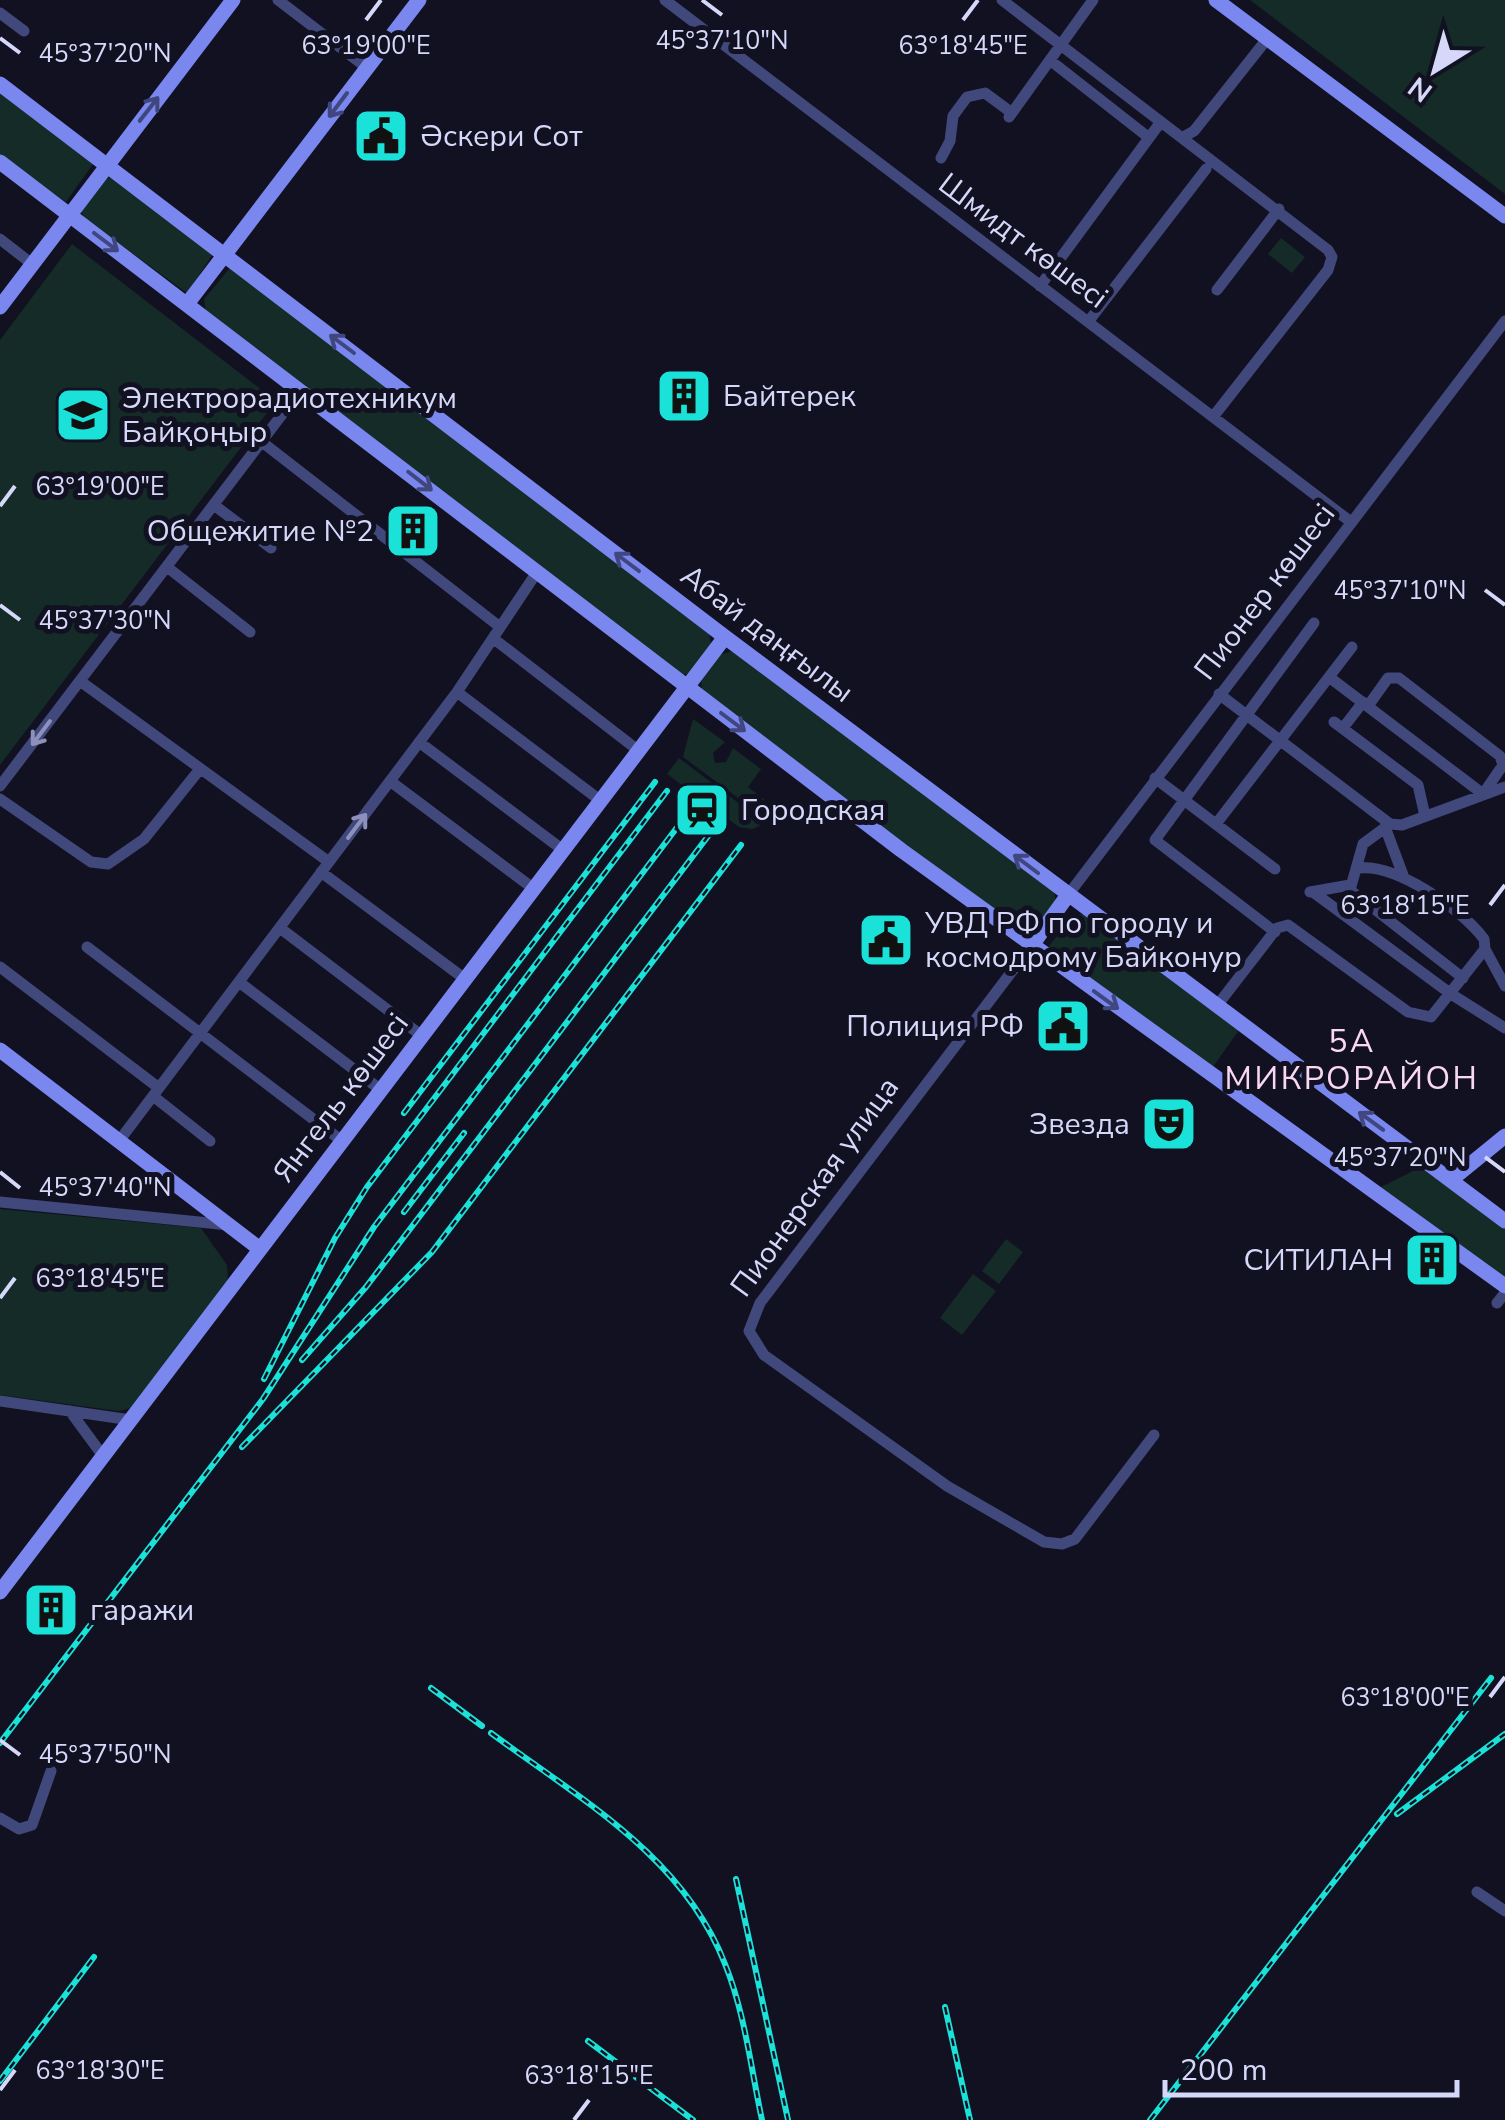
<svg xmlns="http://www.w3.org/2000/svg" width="1505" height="2120" font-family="'Nunito Sans',sans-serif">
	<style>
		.green { fill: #142b27 }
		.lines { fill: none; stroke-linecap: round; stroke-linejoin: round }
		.street { stroke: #41487b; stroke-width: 11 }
		.secondary { stroke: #7987ef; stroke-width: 15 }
		.rail-casing { stroke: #1be2d8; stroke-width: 6 }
		.rail { stroke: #112; stroke-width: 2.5; stroke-dasharray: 8; stroke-linecap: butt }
		.oneway { stroke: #40467e }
		.oneway2 { stroke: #8c90ba }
		.ticks { fill: none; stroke: #d6d8fa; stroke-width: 4 }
		.labels { text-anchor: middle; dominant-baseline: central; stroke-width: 10; stroke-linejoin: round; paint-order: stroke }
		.poi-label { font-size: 30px; fill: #d6d8fa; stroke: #112; text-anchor: start }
		.street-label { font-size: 30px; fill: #d6d8fa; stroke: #112 }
		.neighbourhood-label { font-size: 32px; letter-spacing: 2.5px; fill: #fad8f3; stroke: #112 }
		.ticks-label { font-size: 25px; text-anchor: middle; fill: #d6d8fa; stroke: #112; stroke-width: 10; stroke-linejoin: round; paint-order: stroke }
	</style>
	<rect width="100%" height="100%" fill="#112"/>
	<path class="green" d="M1250 0H1505V194Z
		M0 90 93 164 66 202 0 157Z
		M113 177 213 254 187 293 84 218 81 210 104 179Z
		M1281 238 1305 257 1292 273 1268 254Z
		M72 244 276 401 0 765V340Z
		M230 268 709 632 711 644 688 674 680 675 206 312 204 299Z
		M732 651 1054 890 1056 903 1032 935 1023 936 702 690 701 679 720 655Z
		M693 719 725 742 713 753 715 763 726 762 733 748 761 769 748 787 776 809 768 820 683 757Z
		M679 758 765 823 753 829 739 827 667 774Z
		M1084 914 1239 1030 1210 1071 1051 953 1049 946 1073 915Z
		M1423 1166 1505 1228V1279L1377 1189Z
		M0 1209 201 1228 227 1265 228 1280 132 1408 118 1411 0 1395Z
		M1006 1239 1023 1252 999 1284 982 1271Z
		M973 1274 996 1291 962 1335 940 1318Z"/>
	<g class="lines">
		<path class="street" d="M278 0 367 68
			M665 0 1351 522
			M1002 0 1328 250 1332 257 1328 270 1213 417
			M0 13 24 31
			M1051 61 1148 137
			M1009 117 1093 0
			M1185 136 1194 131 1267 39
			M941 158 950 141 953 116 967 97 985 93 1012 113
			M0 239 32 264
			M1040 286 1160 123
			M1217 290 1279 209
			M1088 322 1206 169
			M262 442 500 627
			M214 505 271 548
			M167 567 250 632
			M494 639 639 751
			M1329 677 1483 794 1503 765 1500 756 1399 678H1388L1368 706
			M80 681 329 862
			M457 692 601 801
			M1219 694 1390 824 1402 825 1505 787
			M1334 722 1418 785 1425 816
			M1343 728 1363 702
			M419 742 563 850
			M1155 778 1275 869
			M390 781 534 889
			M0 786 290 404 291 384
			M0 799 91 862 108 864 144 839 200 769
			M1216 824 1352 647
			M1390 824 1363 844 1350 890 1463 978
			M1385 827 1403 875
			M321 872 465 979
			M1310 892 1350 885
			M1313 892 1451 994 1505 1028
			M1068 895 1505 321
			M280 928 422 1036
			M1275 932 1155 840 1314 623
			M1032 945 760 1303 749 1331 764 1355 947 1486 1044 1542 1062 1544 1075 1539 1154 1435
			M87 947 342 1141
			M1485 949 1505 986
			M0 967 159 1088
			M239 982 381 1090
			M1216 1007 1277 928 1288 925 1408 1012 1431 1017 1485 949 1484 939C1461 908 1396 864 1359 868
			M153 1096 210 1141
			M119 1141 457 692 537 572
			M0 1202 229 1225
			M1497 1303 1505 1293
			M0 1401 131 1420
			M70 1411 103 1456
			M0 1818 19 1829 32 1825 51 1771
			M1477 1892 1505 1911"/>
		<path class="secondary" d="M1216 0 1505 216
			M0 84 725 637 1505 1221
			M0 162 901 850 1505 1286
			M187 304 419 0
			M0 307 233 0
			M1032 945 1068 895
			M0 1050 260 1249
			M1451 1180 1505 1136
			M0 1592 725 637"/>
		<g class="rail-casing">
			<path id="rail" d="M404 1113 655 782
				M404 1212 464 1133
				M302 1360 366 1287 715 827
				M264 1379 335 1238 367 1187 667 791
				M242 1447 432 1252 741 845
				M431 1688 482 1726
				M491 1733C580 1799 683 1856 725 1964 745 2013 751 2069 762 2120
				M0 1743 263 1399 374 1227 691 809
				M1397 1814 1505 1734
				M736 1879 788 2120
				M945 2007 970 2120
				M588 2041 693 2120
				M0 2081 94 1957
				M1150 2120 1491 1678"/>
		</g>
		<use href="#rail" class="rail"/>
	</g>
	<defs><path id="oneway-shaft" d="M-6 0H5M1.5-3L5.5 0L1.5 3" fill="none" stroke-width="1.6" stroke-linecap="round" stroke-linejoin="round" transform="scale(2.5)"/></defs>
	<g class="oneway">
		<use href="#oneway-shaft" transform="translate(338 105) rotate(127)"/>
		<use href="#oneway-shaft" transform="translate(149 109) rotate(-52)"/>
		<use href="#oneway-shaft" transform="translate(106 242) rotate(37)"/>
		<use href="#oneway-shaft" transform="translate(342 344) rotate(-143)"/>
		<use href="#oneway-shaft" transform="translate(420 481) rotate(38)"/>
		<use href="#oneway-shaft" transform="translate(627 562) rotate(-143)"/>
		<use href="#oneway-shaft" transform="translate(733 722) rotate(37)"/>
		<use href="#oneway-shaft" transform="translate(1026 864) rotate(-143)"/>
		<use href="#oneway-shaft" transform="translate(1106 1000) rotate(36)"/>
		<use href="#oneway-shaft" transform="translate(1371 1121) rotate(-144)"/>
	</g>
	<g class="oneway2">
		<use href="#oneway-shaft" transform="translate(41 733) rotate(127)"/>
		<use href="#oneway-shaft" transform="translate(357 826) rotate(-53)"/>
	</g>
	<path class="ticks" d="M702 0 722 15M366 20 381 0M963 20 978 0M0 38 20 53M0 506 15 486M1485 590 1505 605M0 605 20 620M1490 905 1505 885M1485 1157 1505 1172M0 1172 20 1188M0 1298 15 1278M1490 1697 1505 1677M0 1740 20 1755M0 2090 15 2070M574 2120 589 2100"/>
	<defs>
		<g id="civic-square" transform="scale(2.875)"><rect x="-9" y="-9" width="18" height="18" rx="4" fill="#1be2d8" stroke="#112"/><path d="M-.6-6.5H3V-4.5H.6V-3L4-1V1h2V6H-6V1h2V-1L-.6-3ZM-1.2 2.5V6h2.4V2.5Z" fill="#111"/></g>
		<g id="building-square" transform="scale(2.875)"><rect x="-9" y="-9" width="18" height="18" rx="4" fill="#1be2d8" stroke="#112"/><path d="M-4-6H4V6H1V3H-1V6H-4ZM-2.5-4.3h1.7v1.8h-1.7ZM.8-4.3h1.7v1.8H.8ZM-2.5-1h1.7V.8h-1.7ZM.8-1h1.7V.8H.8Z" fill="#111"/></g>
		<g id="university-square" transform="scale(2.875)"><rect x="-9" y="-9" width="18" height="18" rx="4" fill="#1be2d8" stroke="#112"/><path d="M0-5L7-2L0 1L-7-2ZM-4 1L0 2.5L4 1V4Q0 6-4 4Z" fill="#111"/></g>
		<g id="station-square" transform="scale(2.875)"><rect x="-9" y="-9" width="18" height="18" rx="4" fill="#1be2d8" stroke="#112"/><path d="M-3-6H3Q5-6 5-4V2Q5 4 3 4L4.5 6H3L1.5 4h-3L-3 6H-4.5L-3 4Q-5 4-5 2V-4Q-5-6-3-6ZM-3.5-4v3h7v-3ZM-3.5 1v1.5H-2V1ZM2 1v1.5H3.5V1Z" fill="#111"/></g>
		<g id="theatre-square" transform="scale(2.875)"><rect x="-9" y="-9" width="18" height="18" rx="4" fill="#1be2d8" stroke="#112"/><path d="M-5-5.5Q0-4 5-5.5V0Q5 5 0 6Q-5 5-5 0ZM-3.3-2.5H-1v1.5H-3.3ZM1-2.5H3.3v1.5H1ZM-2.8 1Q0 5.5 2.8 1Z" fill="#111"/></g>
	</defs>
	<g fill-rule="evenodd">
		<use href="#civic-square" x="381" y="136"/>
		<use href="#building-square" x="684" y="396"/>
		<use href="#university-square" x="83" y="415"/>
		<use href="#building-square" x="413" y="531"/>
		<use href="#station-square" x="702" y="810"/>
		<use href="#civic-square" x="886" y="940"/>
		<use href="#civic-square" x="1063" y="1026"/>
		<use href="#theatre-square" x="1169" y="1124"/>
		<use href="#building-square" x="1432" y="1260"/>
		<use href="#building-square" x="51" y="1610"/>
	</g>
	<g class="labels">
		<g class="poi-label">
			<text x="420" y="136">Әскери Сот</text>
			<text x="723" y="396">Байтерек</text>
			<text x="122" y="398">Электрорадиотехникум<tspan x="122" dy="34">Байқоңыр</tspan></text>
			<text x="374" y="531" text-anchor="end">Общежитие №2</text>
			<text x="741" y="810">Городская</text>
			<text x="925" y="923">УВД РФ по городу и<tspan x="925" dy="34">космодрому Байконур</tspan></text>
			<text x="1024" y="1026" text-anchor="end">Полиция РФ</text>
			<text x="1130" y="1124" text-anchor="end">Звезда</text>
			<text x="1393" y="1260" text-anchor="end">СИТИЛАН</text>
			<text x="90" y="1610">гаражи</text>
		</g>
		<g class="street-label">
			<text transform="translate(1023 241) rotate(37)">Шмидт көшесі</text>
			<text transform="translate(1265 592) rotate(-53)">Пионер көшесі</text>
			<text transform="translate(767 634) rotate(37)">Абай даңғылы</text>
			<text transform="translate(341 1098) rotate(-53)">Янгель көшесі</text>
			<text transform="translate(815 1187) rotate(-54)">Пионерская улица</text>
		</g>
		<g class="neighbourhood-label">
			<text x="1352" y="1041">5А<tspan x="1352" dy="37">МИКРОРАЙОН</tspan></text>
		</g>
	</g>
	<g class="ticks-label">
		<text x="722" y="49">45°37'10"N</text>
		<text x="366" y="54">63°19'00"E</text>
		<text x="963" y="54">63°18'45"E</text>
		<text x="105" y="62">45°37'20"N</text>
		<text x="100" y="495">63°19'00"E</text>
		<text x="1400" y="599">45°37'10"N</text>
		<text x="105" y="629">45°37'30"N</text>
		<text x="1405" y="914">63°18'15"E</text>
		<text x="1400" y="1166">45°37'20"N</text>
		<text x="105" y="1196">45°37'40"N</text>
		<text x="100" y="1287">63°18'45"E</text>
		<text x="1405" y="1706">63°18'00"E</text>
		<text x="105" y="1763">45°37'50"N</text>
		<text x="100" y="2079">63°18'30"E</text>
		<text x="589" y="2084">63°18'15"E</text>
	</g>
	<g transform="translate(1435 70) rotate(217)" stroke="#111122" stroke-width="8" paint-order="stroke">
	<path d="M0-8L18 38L0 25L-18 38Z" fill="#d6d8fa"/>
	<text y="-15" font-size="28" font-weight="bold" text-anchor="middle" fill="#d6d8fa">N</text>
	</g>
	<path d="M1165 2080v15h292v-15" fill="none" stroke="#d6d8fa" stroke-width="5"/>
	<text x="1180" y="2080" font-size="30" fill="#d6d8fa" stroke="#111122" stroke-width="8" paint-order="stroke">200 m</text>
</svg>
